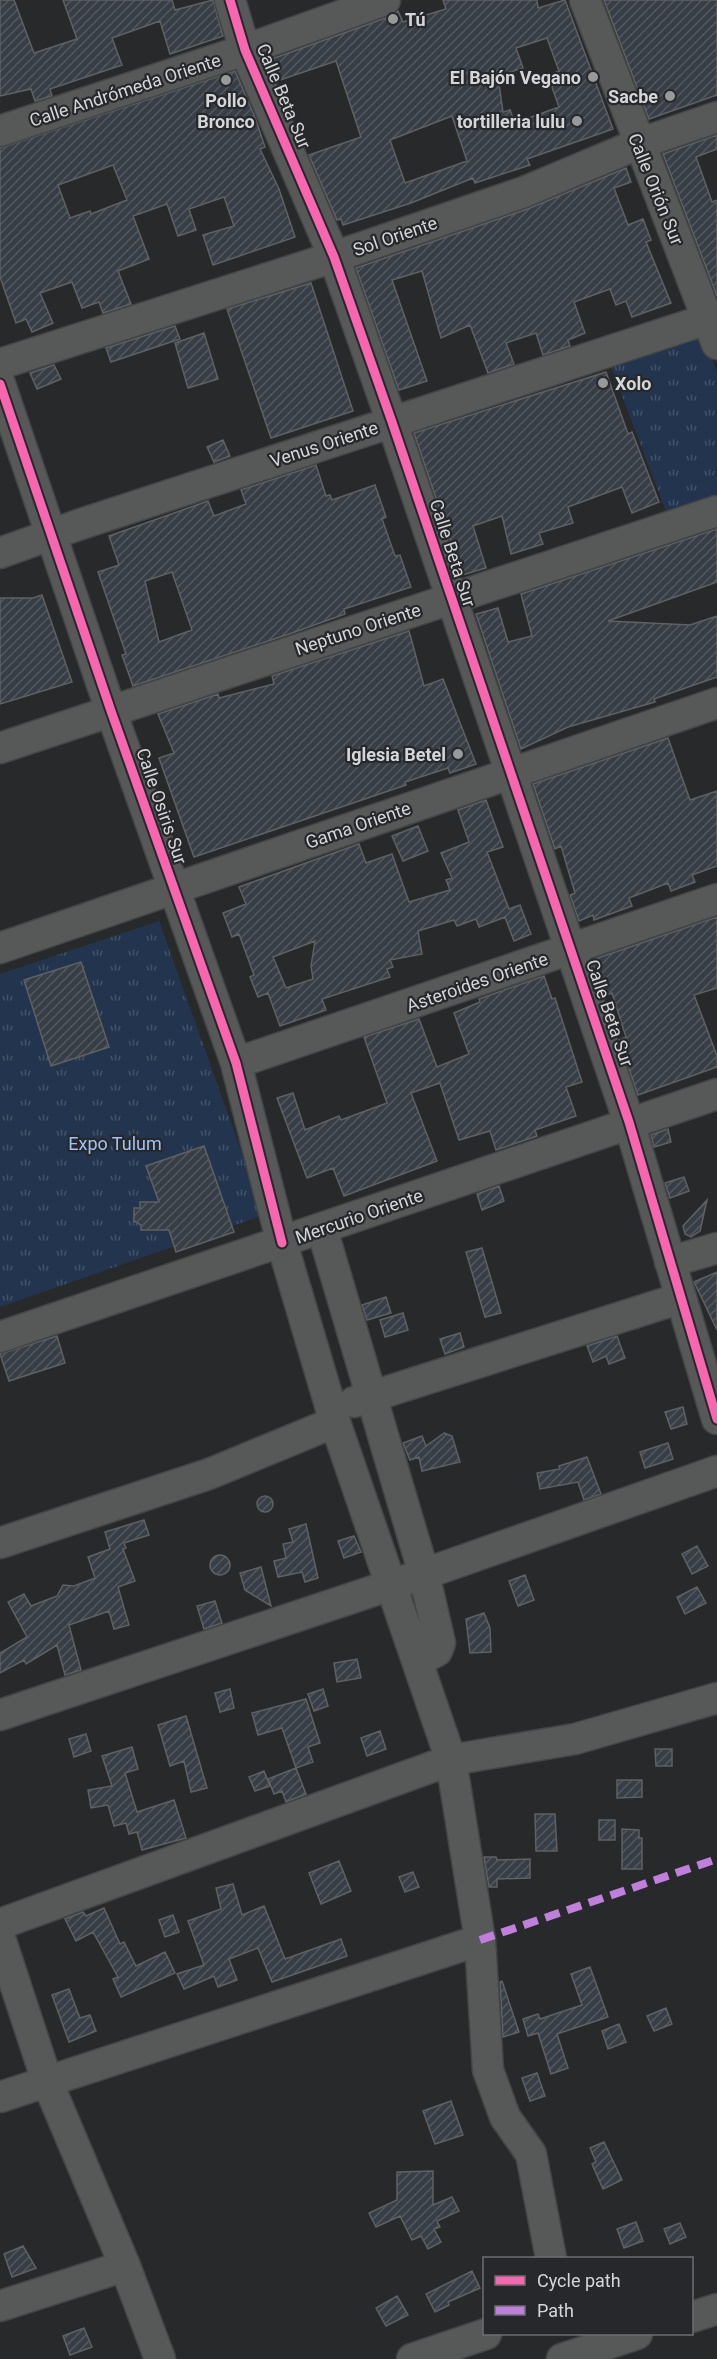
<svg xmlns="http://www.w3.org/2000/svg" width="717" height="2359" font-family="Roboto,sans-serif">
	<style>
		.park { fill: url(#park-tufts) }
		.building { fill: url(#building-hatch); stroke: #5f6163; stroke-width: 1.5; fill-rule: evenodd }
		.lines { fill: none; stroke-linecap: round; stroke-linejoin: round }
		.minor-casing { stroke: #444546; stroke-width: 33 }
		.minor { stroke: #575858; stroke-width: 30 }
		.quiet { stroke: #c07fdc; stroke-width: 8; stroke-dasharray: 15 8; stroke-linecap: butt }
		.cycleway-casing { stroke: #26282c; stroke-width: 13 }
		.cycleway { stroke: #f766af; stroke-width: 9 }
		.poi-dot { fill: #97999b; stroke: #26282c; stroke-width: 2 }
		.labels { text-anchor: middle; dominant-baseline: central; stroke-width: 4.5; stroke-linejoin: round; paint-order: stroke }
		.poi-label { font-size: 18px; font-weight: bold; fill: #d4d6d8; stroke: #26282c; text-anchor: end }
		.street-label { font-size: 18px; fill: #d4d6d8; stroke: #26282c }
		.park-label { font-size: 18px; fill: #a0c2f4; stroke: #26282c }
	</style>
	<defs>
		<pattern id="park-tufts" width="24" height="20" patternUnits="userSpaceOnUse" patternTransform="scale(1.5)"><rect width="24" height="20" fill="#23354e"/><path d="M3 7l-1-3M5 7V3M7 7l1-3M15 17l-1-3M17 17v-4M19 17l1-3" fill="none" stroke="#425267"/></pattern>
		<pattern id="building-hatch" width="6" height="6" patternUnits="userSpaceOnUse" patternTransform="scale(1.5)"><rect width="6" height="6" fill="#383e46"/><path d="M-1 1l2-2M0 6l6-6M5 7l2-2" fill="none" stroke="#545960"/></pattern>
	</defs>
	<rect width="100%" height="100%" fill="#27292b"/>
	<path class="park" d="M700 327 717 373V506L670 522 607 356Z
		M159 921 264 1215 0 1307V974Z"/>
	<path class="building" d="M0 0H14L34 53 77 39 63 0H172L175 10 213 0 223 36 170 54 160 21 112 38 122 65 50 89 52 96 35 101 31 89 0 96Z
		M443 0H537L538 8 565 0 613 129 527 159 530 165 475 183 473 178 411 203 343 225 341 219 337 220 309 155 361 137 336 61 277 81 269 60 391 16 398 11 403 22 446 9ZM547 38 559 71 548 76 559 107 515 123 510 110 503 112 498 76 523 68 516 48ZM452 116 467 161 405 183 390 140Z
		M604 0H717V95L649 119Z
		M235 71 256 120 265 147 260 149 279 189 295 237 213 265 203 235 234 226 224 197 189 209 196 230 178 236 167 204 133 216 149 259 118 271 131 304 103 313 99 302 82 308 72 282 40 293 53 323 32 332 26 319 16 323 0 277V148ZM113 165 127 200 91 214 90 211 70 218 58 185Z
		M717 135V149L696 157 712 202 717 200V296L663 154Z
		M626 168 631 182 614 188 628 225 643 219 651 240 646 242 671 303 632 317 626 301 616 305 610 289 574 302 585 333 568 340 570 346 543 355 536 333 506 343 514 364 488 373 470 325 441 338 422 271 392 280 427 381 399 390 356 268 530 208Z
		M311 283 353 411 271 438 227 309Z
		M175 326 180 339 111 362 106 348Z
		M204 333 218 379 188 388 175 343Z
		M54 365 61 379 37 389 30 373Z
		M606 372 628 434 632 432 659 502 632 513 622 487 568 507 573 523 539 533 543 544 511 554 502 516 473 526 486 568 462 575 414 433Z
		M223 440 230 456 214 462 207 447Z
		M316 465 326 496 330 495 332 500 375 485 386 517 382 519 395 556 400 555 411 587 344 609 345 614 292 633 133 686 122 655 126 654 98 572 119 565 109 536 208 501 214 516 246 504 241 490ZM172 572 192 630 159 642 145 581Z
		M717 529V582L608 621 690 625 717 616V677L654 699 655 702 568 727 521 749 476 614 498 608 508 642 532 636 521 594Z
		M42 595 72 682 0 704V598H33Z
		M409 631 424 686 443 679 476 764 450 773 448 768 405 782 406 785 194 857 159 758 174 753 158 714 218 694 219 698 274 684 272 676Z
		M668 738 690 800 717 791V866L692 875 695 882 671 891 668 883 629 898 632 906 594 920 593 915 579 921 570 895 575 893 561 846 555 849 533 784Z
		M486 800 503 847 487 852 509 909 520 905 531 934 514 941 505 917 479 927 476 919 457 926 454 920 418 931 422 954 390 960 393 967 387 969 390 977 322 999 326 1010 280 1026 268 993 258 997 250 977 254 975 239 934 232 937 223 913 246 904 239 887 359 844 366 863 392 854 409 902 450 890 446 880 452 878 441 853 469 842 458 810ZM315 941 311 966 313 979 286 988 273 957Z
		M418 826 428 851 403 861 392 836Z
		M717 917V988L694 995 717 1056V1067L638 1095 619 1040 626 1037 612 993 604 996 592 960Z
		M81 962 109 1047 51 1066 24 980Z
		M544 976 552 999 555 998 582 1082 566 1087 576 1116 535 1130 537 1136 496 1150 490 1131 459 1140 440 1083 411 1093 437 1161 344 1196 333 1168 307 1178 277 1098 293 1093 305 1130 339 1116 341 1120 387 1103 364 1037 419 1019 437 1067 469 1054 454 1013 480 1002 479 999Z
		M668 1129 671 1142 654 1147 651 1135Z
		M204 1146 234 1232 176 1252 169 1230H141V1225L134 1221V1208H140V1202H159L146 1166Z
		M684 1177 689 1191 670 1198 665 1183Z
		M499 1186 504 1201 482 1210 477 1194Z
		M707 1200 700 1231 691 1237 685 1234 683 1226Z
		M482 1248 501 1313 485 1317 466 1252Z
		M717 1272V1330L694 1282Z
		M386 1297 391 1313 367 1320 362 1305Z
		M403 1313 408 1330 385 1337 380 1320Z
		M460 1333 464 1347 445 1354 440 1339Z
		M57 1336 65 1363 9 1381 0 1354Z
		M617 1336 625 1358 609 1364 606 1356 593 1362 587 1346Z
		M683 1407 687 1424 671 1429 665 1412Z
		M444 1433 452 1436 460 1462 422 1471 419 1457 410 1460 403 1443 422 1436 426 1446Z
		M668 1443 673 1459 645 1468 640 1452Z
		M587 1457 601 1494 584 1500 578 1482 540 1489 537 1473 560 1469 559 1466Z
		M257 1504a8 8 0 1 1 16 0a8 8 0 1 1-16 0Z
		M144 1520 149 1535 124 1543 126 1548 123 1549 135 1581 118 1587 129 1625 114 1629 109 1611 69 1625 81 1670 65 1675 57 1645 26 1664 24 1660 0 1673V1653L27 1637 8 1602 24 1594 31 1606 57 1596 63 1585 74 1586 95 1578 88 1557 110 1549 105 1532Z
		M306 1524 318 1578 305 1582 302 1572 278 1577 274 1561 286 1558 283 1544 293 1542 289 1529Z
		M354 1536 361 1552 344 1558 338 1541Z
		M697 1546 708 1566 692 1574 682 1554Z
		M210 1565a10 10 0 1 1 20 0a10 10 0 1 1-20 0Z
		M261 1567 271 1606 245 1590 240 1573Z
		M525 1575 534 1600 518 1606 509 1581Z
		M697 1587 706 1603 685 1614 677 1597Z
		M215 1601 222 1623 204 1629 197 1606Z
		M484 1613 490 1628 491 1652 470 1653 466 1619Z
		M357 1659 361 1678 337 1682 334 1663Z
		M230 1689 234 1708 220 1712 215 1693Z
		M323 1689 328 1706 314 1711 308 1694Z
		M306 1699 320 1743 308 1747 313 1762 296 1768 282 1728 258 1735 252 1713Z
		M186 1716 207 1788 191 1792 184 1761 170 1766 158 1725Z
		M380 1731 386 1749 367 1756 361 1738Z
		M86 1734 91 1751 74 1757 69 1739Z
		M132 1747 138 1769 125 1773 137 1812 174 1800 186 1838 142 1850 137 1832 129 1834 126 1823 114 1826 108 1805 91 1808 88 1790 112 1786 102 1756Z
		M655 1749H672V1766H656Z
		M296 1768 306 1794 286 1802 282 1791 274 1794 268 1779Z
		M264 1771 270 1786 255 1791 249 1777Z
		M617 1780H642V1797L617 1798Z
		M535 1814H555L557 1851H536Z
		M599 1820H615V1840H599Z
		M622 1829 639 1830V1838H642V1869H622Z
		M484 1857H496L497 1860 530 1859V1878L497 1879V1887H489Z
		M339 1861 351 1891 321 1904 309 1873Z
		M413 1872 419 1887 405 1892 399 1877Z
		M233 1884 242 1915 264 1906 285 1959 341 1939 347 1956 272 1982 258 1948 229 1959 237 1980 218 1987 214 1976 184 1989 177 1974 204 1965 188 1921 221 1909 216 1888Z
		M104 1908 120 1944 124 1942 136 1966 165 1952 175 1973 121 1997 113 1979 118 1977 93 1932 76 1941 65 1919 83 1912 86 1916Z
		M173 1915 179 1932 165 1937 159 1920Z
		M590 1967 608 2017 557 2034 568 2068 551 2074 538 2033 528 2036 523 2019 538 2014 540 2019 582 2005 571 1974Z
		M502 1981 519 2032 503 2037 500 1982Z
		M69 1989 80 2018 90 2015 96 2031 69 2042 52 1995Z
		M666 2008 672 2024 654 2031 647 2016Z
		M619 2024 626 2042 608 2049 602 2031Z
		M537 2073 545 2096 530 2101 522 2078Z
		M451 2101 463 2135 435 2144 423 2111Z
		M604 2142 622 2180 603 2189 592 2164 596 2162 590 2148Z
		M433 2171V2205L452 2197 459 2211 437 2221 440 2227 434 2229 441 2242 428 2249 421 2236 412 2240 400 2216 376 2227 369 2213 397 2200V2172Z
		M636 2222 643 2241 624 2248 617 2229Z
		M680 2223 686 2237 670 2244 664 2229Z
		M23 2246 36 2268 12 2277 4 2254Z
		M472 2271 480 2288 448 2302 449 2305 435 2312 426 2294Z
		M397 2296 408 2315 386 2326 376 2308Z
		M84 2328 92 2347 70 2355 63 2336Z"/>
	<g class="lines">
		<g class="minor-casing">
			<path id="minor" d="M230 0 245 50 334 257 392 422 629 1122 717 1419
				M585 0 717 344
				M0 131 245 50 385 0
				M0 364 334 257 524 192 638 144 717 117
				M0 384 111 711 236 1063 282 1243 335 1422 451 1760 480 1940 488 2070 505 2117 531 2154 551 2258
				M0 553 78 525 717 316
				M0 748 717 511
				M0 948 717 703
				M236 1063 717 899
				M322 1229 424 1574 717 1471
				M670 1262 717 1248
				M0 1337 717 1094
				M354 1402 681 1298
				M0 1543 209 1474 335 1422
				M0 1715 424 1574 440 1643 437 1651 417 1661
				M0 1924 451 1760 575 1739 717 1698
				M0 1938 47 2081 125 2266 160 2359
				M0 2097 480 1940
				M0 2306 125 2266
				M692 2317 717 2309
				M412 2359 486 2334
				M562 2359 637 2334"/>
		</g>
		<use href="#minor" class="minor"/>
		<path class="quiet" d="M480 1940 717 1859"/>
		<g class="cycleway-casing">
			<path id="cycleway" d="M230 0 245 50 334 257 392 422 629 1122 717 1419
				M0 384 111 711 236 1063 282 1243"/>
		</g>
		<use href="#cycleway" class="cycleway"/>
	</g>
	<g class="poi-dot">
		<circle cx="393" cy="19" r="6"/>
		<circle cx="593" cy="77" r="6"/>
		<circle cx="226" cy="80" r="6"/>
		<circle cx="670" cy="96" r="6"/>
		<circle cx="577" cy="121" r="6"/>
		<circle cx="603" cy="383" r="6"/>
		<circle cx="458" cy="754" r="6"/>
	</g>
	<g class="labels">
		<g class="poi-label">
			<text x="405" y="19" text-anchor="start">Tú</text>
			<text x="581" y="77">El Bajón Vegano</text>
			<text x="658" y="96">Sacbe</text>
			<text x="226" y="100" text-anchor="middle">Pollo<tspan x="226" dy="21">Bronco</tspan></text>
			<text x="565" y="121">tortilleria lulu</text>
			<text x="615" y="383" text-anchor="start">Xolo</text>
			<text x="446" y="754">Iglesia Betel</text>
		</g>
		<g class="street-label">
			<text transform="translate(125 90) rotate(-18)">Calle Andrómeda Oriente</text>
			<text transform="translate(284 96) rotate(67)">Calle Beta Sur</text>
			<text transform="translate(656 189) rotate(68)">Calle Orión Sur</text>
			<text transform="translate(395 236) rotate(-19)">Sol Oriente</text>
			<text transform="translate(324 444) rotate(-18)">Venus Oriente</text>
			<text transform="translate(453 553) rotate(72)">Calle Beta Sur</text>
			<text transform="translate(358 629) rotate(-18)">Neptuno Oriente</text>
			<text transform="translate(162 806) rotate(71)">Calle Osiris Sur</text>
			<text transform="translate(358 825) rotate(-19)">Gama Oriente</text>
			<text transform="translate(477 982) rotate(-19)">Asteroides Oriente</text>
			<text transform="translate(610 1013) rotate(71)">Calle Beta Sur</text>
			<text transform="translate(359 1216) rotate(-19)">Mercurio Oriente</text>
		</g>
		<g class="park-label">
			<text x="115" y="1143">Expo Tulum</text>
		</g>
	</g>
	<rect x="483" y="2257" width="210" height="78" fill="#26282c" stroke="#6c6e71" stroke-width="1.5"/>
	<rect x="495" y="2276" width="30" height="9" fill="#f766af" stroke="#6c6e71" stroke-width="1.5"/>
	<text x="537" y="2287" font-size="18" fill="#d4d6d8">Cycle path</text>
	<rect x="495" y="2306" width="30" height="9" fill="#c07fdc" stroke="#6c6e71" stroke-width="1.5"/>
	<text x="537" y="2317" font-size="18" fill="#d4d6d8">Path</text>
</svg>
